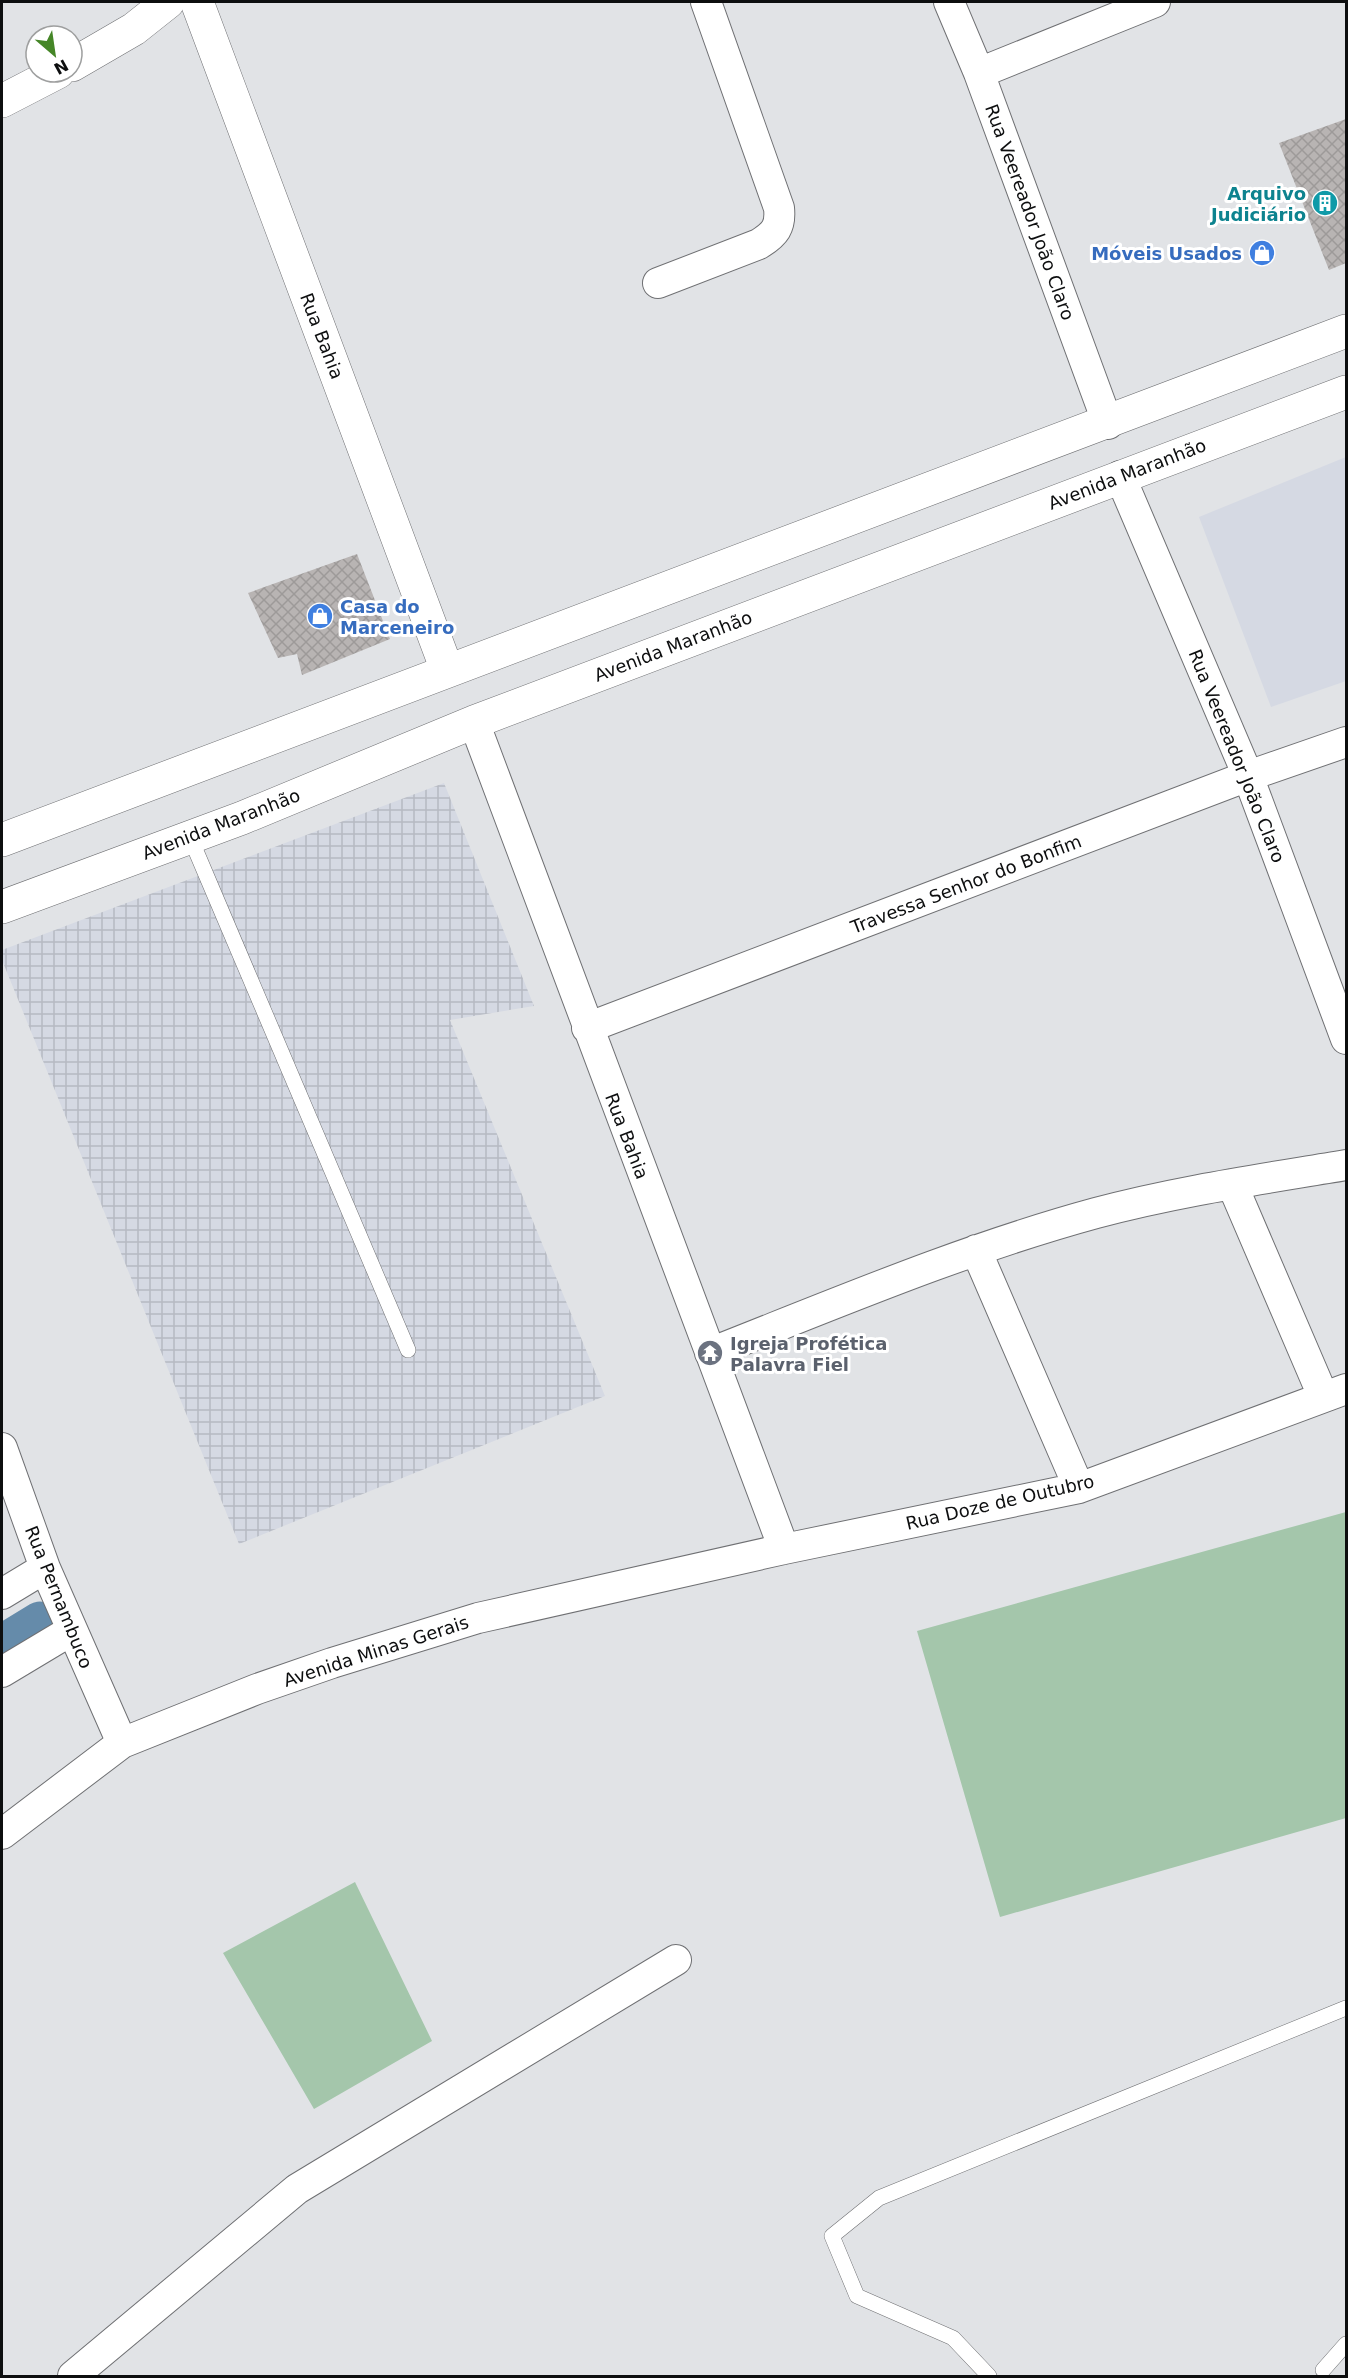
<svg xmlns="http://www.w3.org/2000/svg" width="1348" height="2378" font-family="'DejaVu Sans',sans-serif">
	<style>
		.built { fill: #d5d9e3 }
		.industrial { fill: url(#industrial-grid) }
		.pitch { fill: #a4c6ab }
		.lines { fill: none; stroke-linecap: round; stroke-linejoin: round }
		.canal { stroke: #658baa; stroke-width: 39 }
		.building { fill: url(#building-cross-hatch) }
		.service-casing { stroke: #6f7073; stroke-width: 16 }
		.minor-casing { stroke: #6f7073; stroke-width: 32 }
		.tertiary-casing { stroke: #6f7073; stroke-width: 34 }
		.secondary-casing { stroke: #6f7073; stroke-width: 34 }
		.service { stroke: #fff; stroke-width: 15 }
		.minor { stroke: #fff; stroke-width: 30 }
		.tertiary { stroke: #fff; stroke-width: 33 }
		.secondary { stroke: #fff; stroke-width: 33 }
		.labels { text-anchor: middle; dominant-baseline: central; stroke-width: 6; stroke-linejoin: round; paint-order: stroke }
		.culture-label { font-size: 18px; font-weight: bold; fill: #0d838f; stroke: #fff; text-anchor: end }
		.street-label { font-size: 18px; fill: #0d0e0f; stroke: #fff }
		.shop-label { font-size: 18px; font-weight: bold; fill: #366cbe; stroke: #fff; text-anchor: end }
		.worship-label { font-size: 18px; font-weight: bold; fill: #5b616d; stroke: #fff; text-anchor: start }
	</style>
	<defs>
		<pattern id="industrial-grid" width="8" height="8" patternUnits="userSpaceOnUse" patternTransform="scale(1.5)"><rect width="8" height="8" fill="#d5d9e3"/><path d="M0 4h8M4 0v8" fill="none" stroke="#b6b9c2"/></pattern>
		<pattern id="building-cross-hatch" width="8" height="8" patternUnits="userSpaceOnUse" patternTransform="scale(1.5)"><rect width="8" height="8" fill="#b8b4b3"/><path d="M0 0l8 8M0 8l8-8" fill="none" stroke="#9d9a99"/></pattern>
	</defs>
	<rect width="100%" height="100%" fill="#e1e3e6"/>
	<path class="built" d="M1346 457V681L1271 707 1199 517Z"/>
	<path class="industrial" d="M444 783 534 1006 450 1020 605 1396 239 1544 2 960V950Z"/>
	<path class="pitch" d="M1346 1512V1818L1000 1917 917 1631Z
		M355 1882 432 2041 314 2109 223 1953Z"/>
	<g class="lines">
		<path class="canal" d="M2 1644 40 1621"/>
	</g>
	<path class="building" d="M1346 119V263L1329 270 1279 143Z
		M357 554 390 639 302 675 297 654 278 658 248 593Z"/>
	<g class="lines">
		<g class="service-casing">
			<path id="service" d="M190 837 408 1350
				M1323 2370 1346 2344
				M989 2376 953 2338 857 2296 832 2236 879 2198 1346 2008"/>
		</g>
		<g class="minor-casing">
			<path id="minor" d="M949 2 979 73 1108 424
				M979 73 1155 2
				M658 283 759 244C775 234 781 227 779 208L706 2
				M1120 476 1248 776 1346 1039
				M474 722 784 1549
				M587 1028 1248 776 1346 742
				M1232 1184 1323 1396
				M976 1250 1079 1488
				M710 1353C837 1303 964 1249 1096 1213 1178 1191 1263 1179 1346 1165
				M2 1448 45 1568 122 1743
				M2 1594 45 1568
				M2 1672 72 1630
				M2 1834 122 1743 257 1689 332 1663 478 1618 784 1549 1079 1488 1346 1389
				M73 2376 297 2189 676 1960"/>
		</g>
		<g class="tertiary-casing">
			<path id="tertiary" d="M197 2 447 670"/>
		</g>
		<g class="secondary-casing">
			<path id="secondary" d="M72 65 134 29 168 2
				M2 101 58 72
				M2 840 1346 331
				M2 907 242 818 474 722 1346 392"/>
		</g>
		<use href="#service" class="service"/>
		<use href="#minor" class="minor"/>
		<use href="#tertiary" class="tertiary"/>
		<use href="#secondary" class="secondary"/>
	</g>
	<defs>
		<g id="building-disc" transform="scale(1.35)"><circle r="9.5" fill="#0f9aa8" stroke="#fff"/><path d="M-4-6H4V6H1V3H-1V6H-4ZM-2.5-4.3h1.7v1.8h-1.7ZM.8-4.3h1.7v1.8H.8ZM-2.5-1h1.7V.8h-1.7ZM.8-1h1.7V.8H.8Z" fill="#fff"/></g>
		<g id="shop-disc" transform="scale(1.35)"><circle r="9.5" fill="#3f7fe0" stroke="#fff"/><path d="M-5-2.5h2.3a2.7 3.5 0 0 1 5.4 0H5L5.5 6h-11ZM-1.5-2.5h3a1.5 2.3 0 0 0-3 0Z" fill="#fff"/></g>
		<g id="temple-disc" transform="scale(1.35)"><circle r="9.5" fill="#6b7280" stroke="#fff"/><path d="M0-6L5-2H3V0L6.5 2.5H4V6H1.5V3h-3V6H-4V2.5H-6.5L-3 0V-2H-5Z" fill="#fff"/></g>
	</defs>
	<g fill-rule="evenodd">
		<use href="#building-disc" x="1325" y="203"/>
		<use href="#shop-disc" x="1262" y="253"/>
		<use href="#shop-disc" x="320" y="616"/>
		<use href="#temple-disc" x="710" y="1353"/>
	</g>
	<g class="labels">
		<g class="culture-label">
			<text x="1306" y="193">Arquivo<tspan x="1306" dy="21">Judiciário</tspan></text>
		</g>
		<g class="street-label">
			<text transform="translate(1030 212) rotate(70)">Rua Veereador João Claro</text>
			<text transform="translate(322 336) rotate(69)">Rua Bahia</text>
			<text transform="translate(1127 474) rotate(-21)">Avenida Maranhão</text>
			<text transform="translate(673 646) rotate(-21)">Avenida Maranhão</text>
			<text transform="translate(1237 756) rotate(68)">Rua Veereador João Claro</text>
			<text transform="translate(221 824) rotate(-21)">Avenida Maranhão</text>
			<text transform="translate(966 884) rotate(-21)">Travessa Senhor do Bonfim</text>
			<text transform="translate(627 1136) rotate(69)">Rua Bahia</text>
			<text transform="translate(1000 1502) rotate(-13)">Rua Doze de Outubro</text>
			<text transform="translate(59 1597) rotate(68)">Rua Pernambuco</text>
			<text transform="translate(376 1651) rotate(-18)">Avenida Minas Gerais</text>
		</g>
		<g class="shop-label">
			<text x="1242" y="253">Móveis Usados</text>
			<text x="340" y="606" text-anchor="start">Casa do<tspan x="340" dy="21">Marceneiro</tspan></text>
		</g>
		<g class="worship-label">
			<text x="730" y="1343">Igreja Profética<tspan x="730" dy="21">Palavra Fiel</tspan></text>
		</g>
	</g>
	<rect width="1348" height="2378" fill="none" stroke="#0d0e0f" stroke-width="6"/>
	<g transform="translate(54 54) rotate(151)"><circle r="28" fill="#ffffff" stroke="#9e9f9f" stroke-width="1.5"/>
	<path d="M0-4.5L10 22L0 15L-10 22Z" fill="#458627"/>
	<text y="-9" font-size="16" font-weight="bold" text-anchor="middle" fill="#0d0e0f">N</text>
	</g>
</svg>
